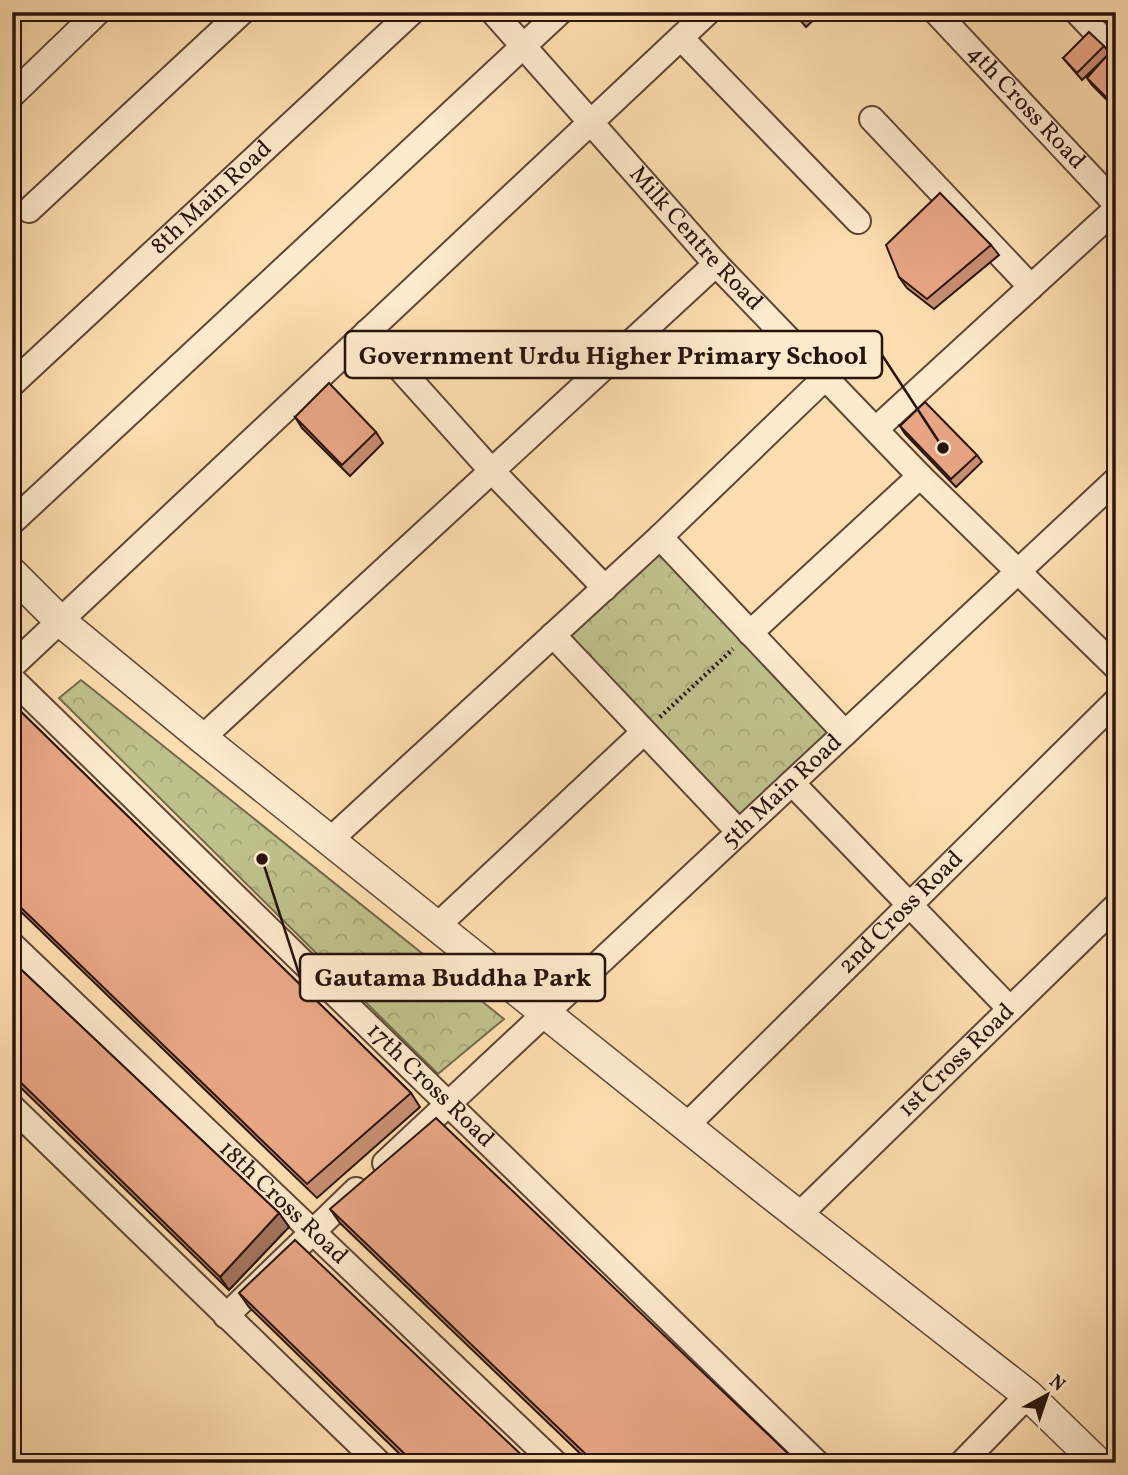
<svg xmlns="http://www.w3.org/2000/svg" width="1128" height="1475" font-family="Vollkorn,serif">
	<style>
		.park { fill: url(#park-crowns); stroke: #746a4c; stroke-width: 2 }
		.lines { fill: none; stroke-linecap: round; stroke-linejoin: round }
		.minor-casing { stroke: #5e4636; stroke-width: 28 }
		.tertiary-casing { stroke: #5e4636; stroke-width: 33 }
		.path { stroke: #28140d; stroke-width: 4.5; stroke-dasharray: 2 3.5; stroke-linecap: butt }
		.minor { stroke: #feeacc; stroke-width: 24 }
		.tertiary { stroke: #feeacc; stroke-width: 30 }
		.wall { fill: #c88f72; stroke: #28140d; stroke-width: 2 }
		.shaded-wall { fill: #a3745d; stroke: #28140d; stroke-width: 2 }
		.building { fill: #e9a685; stroke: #28140d; stroke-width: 2 }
		.labels { text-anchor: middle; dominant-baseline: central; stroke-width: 5; stroke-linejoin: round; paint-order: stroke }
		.street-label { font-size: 24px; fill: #28140d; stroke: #feeacc }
		.leader { fill: none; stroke: #28140d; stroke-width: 2.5 }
		.callout-dot { fill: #28140d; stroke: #feeacc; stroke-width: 2.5 }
		.callout { fill: #feeacc; stroke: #28140d; stroke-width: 2.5 }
		.callout-label { font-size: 26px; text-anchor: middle; font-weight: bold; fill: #28140d }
	</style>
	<defs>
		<pattern id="park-crowns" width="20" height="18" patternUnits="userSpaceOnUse" patternTransform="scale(1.75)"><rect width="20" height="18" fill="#bfc18c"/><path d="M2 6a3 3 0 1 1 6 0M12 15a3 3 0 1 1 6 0" fill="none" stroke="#a4a578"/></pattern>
	</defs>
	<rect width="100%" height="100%" fill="#fedeb0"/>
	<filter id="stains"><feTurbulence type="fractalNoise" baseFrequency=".00286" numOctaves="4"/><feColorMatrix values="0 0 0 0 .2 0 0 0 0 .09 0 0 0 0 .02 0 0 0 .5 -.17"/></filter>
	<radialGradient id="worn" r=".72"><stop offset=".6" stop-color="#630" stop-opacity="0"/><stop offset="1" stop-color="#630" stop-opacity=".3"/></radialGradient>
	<path class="park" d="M659 549 831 732 739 819 566 635Z
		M81 680 504 1019 438 1074 59 698Z"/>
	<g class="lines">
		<g class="minor-casing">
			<g id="minor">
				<path id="s1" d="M493 12 716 264 920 476 1116 667"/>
				<path id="s2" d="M936 12 1116 204"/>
				<path d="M1077 12 1116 53"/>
				<path d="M681 38 858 221"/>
				<path d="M12 95 98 12"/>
				<path d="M872 119 1031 287"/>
				<path d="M29 210 242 12"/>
				<path d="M367 332 491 470 605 588"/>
				<path id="s3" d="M12 384 412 12"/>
				<path d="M876 429 1116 209"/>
				<path d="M12 522 560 12"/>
				<path d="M660 537 845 733"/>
				<path d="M750 633 920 476"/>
				<path d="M553 635 739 832"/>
				<path d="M12 666 708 12"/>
				<path id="s4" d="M12 679 817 1463"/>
				<path d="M202 738 716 264"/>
				<path d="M792 783 1010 1009"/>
				<path d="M330 840 660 537 827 376"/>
				<path d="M437 926 644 732"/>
				<path id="s5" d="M12 945 555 1463"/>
				<path d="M12 1107 379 1463"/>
				<path id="s6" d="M686 1126 1116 701"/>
				<path id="s7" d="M385 1163 1116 480"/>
				<path id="s8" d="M798 1216 1116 906"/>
				<path d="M226 1316 356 1190"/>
				<path d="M962 1463 1028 1395"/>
			</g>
		</g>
		<g class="tertiary-casing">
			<path id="tertiary" d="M12 573 59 620 202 738 771 1194 1028 1395 1098 1463"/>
		</g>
		<path class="path" d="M660 717 733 649"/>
		<use href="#minor" class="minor"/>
		<use href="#tertiary" class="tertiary"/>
	</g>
	<path class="wall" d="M793 12H822L806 27Z
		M1104 46 1109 53 1116 58V109L1092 85 1087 78 1107 56 1082 80 1063 58Z
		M991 245 999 255 934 309 907 288 899 277Z
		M295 417 376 432 383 443 350 476 302 428Z
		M900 426 977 455 982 462 956 487 905 434Z
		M12 703 411 1093 420 1107 317 1198 12 903Z
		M12 961 279 1213 289 1227 229 1290 12 1079Z
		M330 1209 798 1463H590L340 1223Z
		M239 1293 530 1463H409L249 1307Z"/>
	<path class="shaded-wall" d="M279 1213 289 1227 229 1290 220 1277Z"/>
	<path class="building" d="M794 12H810L801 20Z
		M1089 32 1104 46 1077 73 1063 58Z
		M1110 52 1116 58V107L1087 78Z
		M940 193 991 245 927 299 899 277 886 245Z
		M329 383 376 432 342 465 295 417Z
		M925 402 977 455 951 479 900 426Z
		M12 703 411 1093 307 1184 12 899Z
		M12 961 279 1213 220 1277 12 1074Z
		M436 1118 798 1463H595L330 1209Z
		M295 1240 530 1463H414L239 1293Z"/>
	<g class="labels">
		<g class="street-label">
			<text stroke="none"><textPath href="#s2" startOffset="131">4th Cross Road</textPath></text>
			<text stroke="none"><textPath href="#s3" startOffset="273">8th Main Road</textPath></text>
			<text stroke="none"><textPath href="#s1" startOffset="304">Milk Centre Road</textPath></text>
			<text stroke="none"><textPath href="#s7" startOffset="544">5th Main Road</textPath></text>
			<text stroke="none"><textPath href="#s6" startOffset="303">2nd Cross Road</textPath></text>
			<text stroke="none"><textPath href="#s8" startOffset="222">1st Cross Road</textPath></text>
			<text stroke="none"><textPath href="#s4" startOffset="583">17th Cross Road</textPath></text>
			<text stroke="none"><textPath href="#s5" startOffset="374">18th Cross Road</textPath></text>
		</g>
	</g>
	<path class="leader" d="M943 448L882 355M262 859L300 977"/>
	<g class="callout-dot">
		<circle cx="943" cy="448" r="7"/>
		<circle cx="262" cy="859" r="7"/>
	</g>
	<g class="callout">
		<rect x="345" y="331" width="537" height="47" rx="7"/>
		<rect x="300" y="954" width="305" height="47" rx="7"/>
	</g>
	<g class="callout-label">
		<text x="613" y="364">Government Urdu Higher Primary School</text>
		<text x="453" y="986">Gautama Buddha Park</text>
	</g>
	<rect width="1128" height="1475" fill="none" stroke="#fedeb0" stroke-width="42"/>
	<rect x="14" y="14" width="1100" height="1447" fill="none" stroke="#28140d" stroke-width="3.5"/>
	<rect x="21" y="21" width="1086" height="1433" fill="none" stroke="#28140d" stroke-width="2"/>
	<g transform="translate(1047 1395) rotate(40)" stroke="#feeacc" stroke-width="5" paint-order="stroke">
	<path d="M0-5L12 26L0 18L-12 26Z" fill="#28140d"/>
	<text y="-10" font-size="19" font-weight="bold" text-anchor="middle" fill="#28140d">N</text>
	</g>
	<rect width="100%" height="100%" filter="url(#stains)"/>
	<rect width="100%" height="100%" fill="url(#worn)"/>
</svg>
